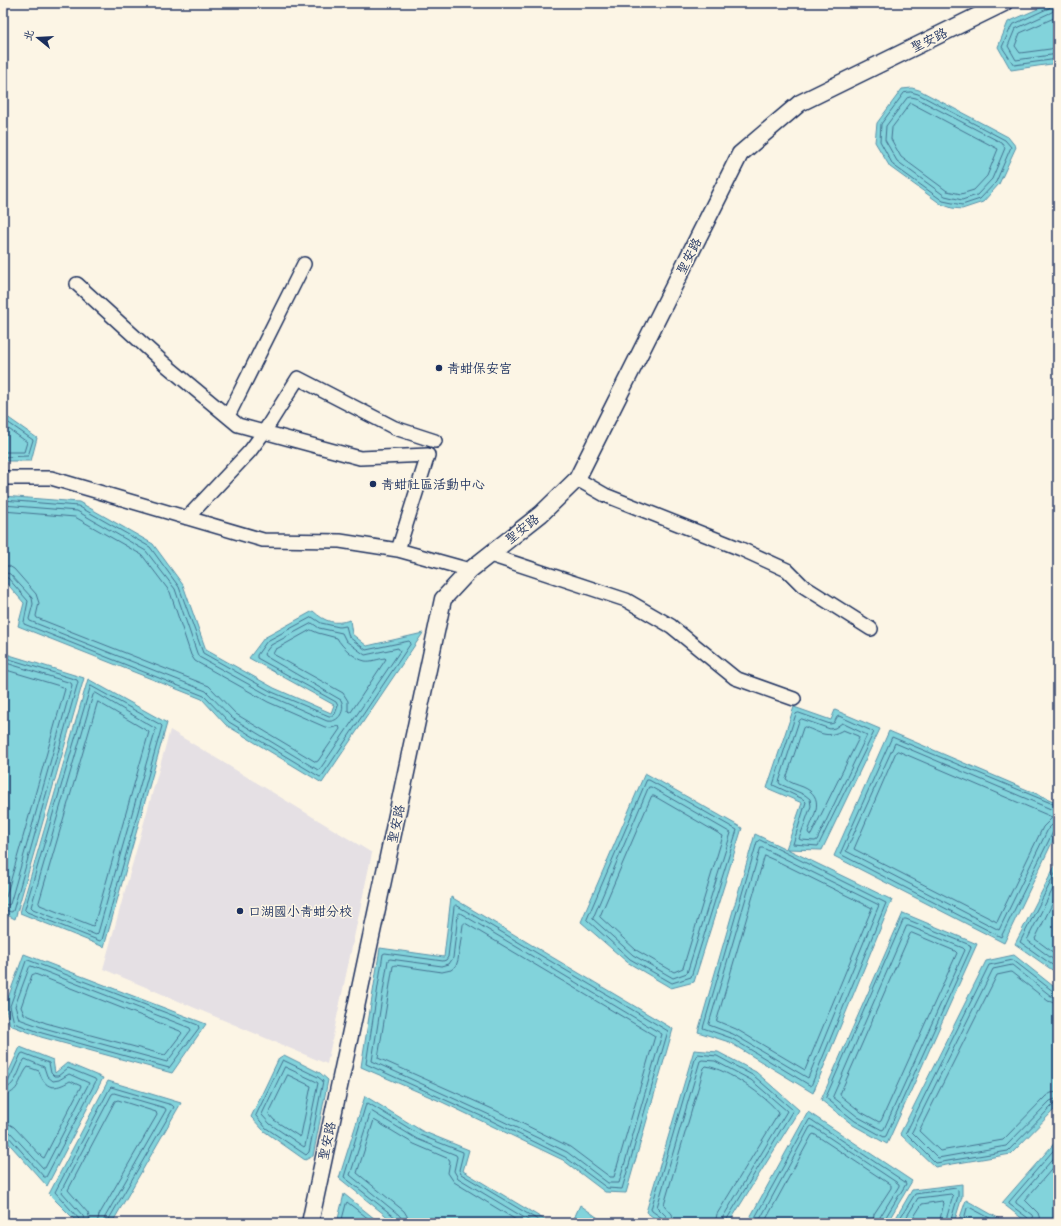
<svg xmlns="http://www.w3.org/2000/svg" width="1061" height="1226" font-family="'Comic Neue','LXGW WenKai TC',sans-serif">
	<style>
		.built { fill: #e5e0e4 }
		.water { fill: #82d3db; stroke: #5991a9 }
		.lines { fill: none; stroke-linecap: round; stroke-linejoin: round }
		.shore { stroke: #447190; stroke-width: 1 }
		.minor-casing { stroke: #1b2f5e; stroke-width: 16 }
		.tertiary-casing { stroke: #1b2f5e; stroke-width: 19 }
		.minor { stroke: #fcf5e5; stroke-width: 13 }
		.tertiary { stroke: #fcf5e5; stroke-width: 16 }
		.poi-dot { fill: #1b2f5e; stroke: #fcf5e5; stroke-width: 1.5 }
		.labels { text-anchor: middle; dominant-baseline: central; stroke-width: 3; stroke-linejoin: round; paint-order: stroke }
		.street-label { font-size: 13px; fill: #1b2f5e; stroke: #fcf5e5 }
		.poi-label { font-size: 13px; fill: #1b2f5e; stroke: #fcf5e5; text-anchor: start }
	</style>
	<rect width="100%" height="100%" fill="#fcf5e5"/>
	<filter id="ink" filterUnits="userSpaceOnUse"><feTurbulence type="fractalNoise" baseFrequency=".025" numOctaves="2"/><feDisplacementMap in="SourceGraphic" scale="8" xChannelSelector="R" yChannelSelector="G"/><feConvolveMatrix kernelMatrix="1 2 1 2 8 2 1 2 1" color-interpolation-filters="sRGB"/></filter>
	<g filter="url(#ink)">
		<path class="built" d="M170 730 372 853 327 1064 103 969Z"/>
		<path class="water" d="M1049 4 1058 5V63L1011 70 998 47 1008 22Z
			M912 88 919 90 1008 137 1016 147 999 184 983 202 962 209 952 208 941 204 890 167 875 142 877 123 902 89Z
			M3 414 37 438 31 461H3Z
			M3 496 79 502 153 544 183 585 206 650 274 688 331 713 334 705 249 658 264 638 313 611C325 622 335 625 350 620L352 634 367 646 423 633 322 783 226 725 202 699 18 626 24 603 3 579Z
			M3 653 84 678 15 919 3 913Z
			M88 679 167 723 104 947 20 913Z
			M794 707 831 720 835 710 880 729 822 850 787 849 892 900 813 1093 729 1042 698 1032 755 834 786 849 802 803 767 788Z
			M889 731 1058 803V830L1004 943 834 856Z
			M645 773 742 828 694 982 671 988 627 962 581 922Z
			M1058 860V974L1015 944Z
			M451 897 673 1029 626 1193 605 1192 563 1160 442 1102 361 1067 380 948 444 957Z
			M903 913 977 944 887 1144 853 1125 821 1100Z
			M24 954 206 1024 172 1073 41 1037 10 1025 5 1006Z
			M1014 955 1058 990V1106L1011 1154 935 1167 900 1134 986 961Z
			M20 1047 53 1060 55 1073 67 1063 103 1078 47 1186 3 1137V1084Z
			M694 1050 718 1052 756 1072 799 1110 729 1223H661L646 1212Z
			M284 1055 320 1073 328 1080 313 1156 305 1160 264 1131 251 1117 279 1058Z
			M108 1081 181 1103 112 1223H78L49 1194Z
			M365 1096 422 1131 469 1150 463 1171 550 1223H395L339 1178Z
			M808 1112 912 1181 887 1223H747Z
			M1058 1139V1223H1028L1002 1203Z
			M962 1184V1197L954 1223H893L912 1190Z
			M344 1194 380 1223H337Z
			M966 1200 1007 1223H958Z
			M580 1205 605 1223H572Z"/>
		<g class="lines">
			<path class="shore" d="M1051 3V6L1049 8 1012 25 1002 47 1014 65 1058 59
				M1056 3 1055 8 1052 12 1015 29 1008 46 1016 60 1058 54
				M1058 15 1054 18 1020 33 1015 46 1020 53 1058 48
				M911 92 918 94 1005 140 1011 147 996 182 980 199 962 205 943 201 893 165 880 141 881 124 904 93Z
				M911 97 916 98 1002 143 1005 148 992 179 977 195 962 200 945 196 897 161 885 140 886 126 907 98Z
				M911 103 998 149 987 176 974 190 961 194 947 191 901 157 891 139 892 128Z
				M3 419 33 440 28 456 3 457
				M3 425 27 442 24 452H3
				M3 500 78 506 150 547 179 587 203 653 272 692 329 716H333L335 714 338 706 336 702 257 658V655L267 641 312 617 321 623 339 627 346 626 349 637 366 650 409 641 411 643 322 776 320 777 229 722 204 696 24 624V622L28 601 8 578 3 577
				M3 505 77 511 146 551 175 589 197 653 199 657 270 696 327 721C339 723 346 710 341 700L265 656 264 654 271 645 312 623 319 628 342 633 346 641 365 655 398 648 400 651 320 769 318 770 232 718 206 691 30 621 29 619 33 604 32 598 10 574 3 572
				M3 511 75 517 142 555 170 592 191 655 195 661 268 702 325 727 331 728 339 726 340 729 318 761 316 762 236 714 209 686 37 618 36 616 39 603 36 594 14 569 9 566H3
				M311 630 318 633 337 638C342 647 355 659 365 661 371 662 378 659 385 658L386 659 351 712 348 711V701L343 693 273 654 275 650Z
				M3 657 77 680 78 682 13 911 11 912 3 909
				M3 662 71 683 72 685 10 904 8 905 3 904
				M3 669 63 687 65 689 6 897 3 898
				M91 686 161 725 162 726 102 940 100 941 27 912 25 910Z
				M96 693 156 729 98 933 96 935 33 909 31 907 93 695Z
				M98 702 149 732 94 925 93 926 40 905 39 903Z
				M799 713 830 724 834 723 837 717 839 716 874 732 818 846 793 844 806 802 803 799 773 785 796 714Z
				M802 719 830 729 835 728 842 723 867 735 817 840 815 841 801 840 799 839 811 806 810 799 805 795 780 784 779 782 799 721Z
				M805 727C821 733 827 739 843 730L858 736 859 738 811 835 809 834 808 832C814 815 826 797 803 787 798 785 790 783 786 779L803 728Z
				M898 751 1052 817 1051 819 1043 827 997 922 854 849 896 752Z
				M647 780H649L737 830 691 977 672 983 630 959 587 920Z
				M649 787H651L731 833 687 973 673 978 633 955 593 919Z
				M652 796H654L723 836 683 968 674 972 636 950 600 917Z
				M1058 806 892 737 840 854 1001 937 1053 832 1058 829
				M1058 811 1053 810 895 743 846 851 999 930 1048 829 1052 825 1058 824
				M760 840 886 903 811 1086 731 1038 703 1028 757 842Z
				M761 848H763L879 905 808 1078 733 1034 709 1025Z
				M765 856 781 863 872 908 805 1070 736 1029 717 1021Z
				M1058 868 1020 942 1058 969
				M1058 879 1027 940 1058 963
				M1058 892 1035 939 1058 956
				M456 905 668 1031 622 1189 607 1188 565 1157 492 1121 366 1064 383 954 385 953 443 961 446 960 448 957 454 907Z
				M460 913 662 1034 619 1183H608L567 1152 494 1117 372 1061 388 960 390 959 442 966 449 964 453 958 458 915Z
				M904 919H906L970 945 971 948 886 1136 884 1137 855 1121 826 1098Z
				M465 923 655 1036 614 1177H610L570 1147 497 1111 378 1058 393 966 395 965 442 972 451 970 456 966 458 960 463 925Z
				M907 926H909L963 948 965 950 884 1129 882 1130 858 1117 833 1097Z
				M912 933 955 951 957 953 881 1121 879 1122 861 1112 841 1096 840 1094 910 934Z
				M28 960 198 1025 199 1028 169 1068 42 1033 14 1023 10 1006 26 961Z
				M31 966 190 1028 191 1030 167 1062 44 1028 19 1019 15 1006 29 968Z
				M35 974 180 1031 182 1033 166 1054 165 1055 46 1023 24 1014 21 1007 32 975Z
				M1058 992H1054L1013 960 989 965 906 1133 936 1163 1008 1151 1054 1104 1058 1103
				M1058 997 1051 996 1012 965 993 969 912 1132 938 1158 1006 1146 1050 1101 1058 1098
				M1058 1004 1048 1001 1011 972 997 975 919 1131 940 1151 1003 1140 1046 1096 1051 1093 1058 1092
				M283 1060 318 1077 323 1081 309 1152 306 1155 266 1128 256 1116Z
				M285 1067 315 1081 318 1083 305 1146 304 1147 270 1124 262 1115Z
				M288 1075 311 1086 301 1135 300 1137 274 1120 269 1114Z
				M3 1084 8 1082 21 1054 23 1053 49 1063 51 1073 54 1076H58L68 1068 95 1079 96 1081 46 1177H44L8 1136 3 1134
				M3 1089C15 1088 19 1070 24 1060L25 1059 44 1067 47 1076 53 1081 59 1080 69 1074 89 1083 45 1168H43L10 1132 3 1129
				M3 1095C20 1094 19 1077 28 1067L39 1071C45 1090 55 1090 70 1081L81 1086 44 1158 42 1157 14 1127 9 1124 3 1123
				M80 1223 79 1219 55 1192 110 1088 111 1087 172 1105 174 1107 109 1219 108 1223
				M85 1223 83 1216 61 1191 112 1094 114 1093 165 1108 166 1110 105 1217 103 1223
				M91 1223 88 1213 68 1190 115 1101 118 1100 156 1112 157 1115 99 1215 97 1223
				M341 1223 346 1204 347 1202 374 1223
				M397 1223 396 1218 344 1177 366 1104 368 1103 420 1135 463 1152V1154L459 1170 461 1174 543 1223
				M402 1223V1219L399 1215 350 1175 371 1111 417 1139 456 1155 457 1157 454 1171 458 1178 533 1223
				M408 1223 407 1216 404 1211 357 1173 374 1120 414 1144 449 1159 450 1161 448 1173 454 1182 521 1223
				M663 1223 662 1218 652 1211 651 1209 696 1056 698 1054 717 1056 754 1076 793 1110 727 1219 726 1223
				M668 1223 666 1216 657 1207 700 1061 702 1060 715 1061 751 1080 787 1111 723 1217 721 1223
				M674 1223 672 1214 664 1205 704 1068 706 1066C727 1069 766 1096 779 1113L717 1214 715 1223
				M752 1223 809 1120 810 1119 905 1182 906 1184 884 1220V1223
				M758 1223 810 1127 812 1126 899 1184V1186L880 1217 879 1223
				M764 1223 812 1135 814 1134 891 1185V1188L874 1214 873 1223
				M897 1223 915 1194 956 1188 958 1190V1196L950 1223
				M903 1223 918 1198 951 1194 953 1196 945 1223
				M910 1223 922 1204 942 1201 944 1203 939 1223
				M963 1223 967 1208 969 1207 999 1223
				M1030 1223 1028 1218 1009 1204V1202L1058 1145
				M1035 1223 1032 1215 1016 1203V1201L1058 1153
				M1041 1223 1038 1213 1025 1200 1058 1162"/>
			<g class="minor-casing">
				<path id="minor" d="M77 284 166 365 238 425 360 458 428 455 398 550
					M228 416 304 264
					M3 478H51L263 540 340 541 398 550 470 570
					M577 479 605 495 741 549 787 570 803 586 871 629
					M187 518 250 451 264 432 298 378 395 428 435 441
					M490 555 626 600 671 626 735 678 794 699"/>
			</g>
			<g class="tertiary-casing">
				<path id="tertiary" d="M310 1223 443 599 470 570 541 514 577 479 740 154 800 103 1004 3"/>
			</g>
			<use href="#minor" class="minor"/>
			<use href="#tertiary" class="tertiary"/>
		</g>
	</g>
	<g class="poi-dot">
		<circle cx="439" cy="368" r="4"/>
		<circle cx="373" cy="484" r="4"/>
		<circle cx="240" cy="911" r="4"/>
	</g>
	<g class="labels">
		<g class="street-label">
			<text transform="translate(929 40) rotate(-26)">聖安路</text>
			<text transform="translate(689 256) rotate(-63)">聖安路</text>
			<text transform="translate(522 529) rotate(-39)">聖安路</text>
			<text transform="translate(396 824) rotate(-78)">聖安路</text>
			<text transform="translate(327 1141) rotate(-78)">聖安路</text>
		</g>
		<g class="poi-label">
			<text x="447" y="368">青蚶保安宮</text>
			<text x="381" y="484">青蚶社區活動中心</text>
			<text x="248" y="911">口湖國小青蚶分校</text>
		</g>
	</g>
	<rect width="1061" height="1226" fill="none" stroke="#fcf5e5" stroke-width="16"/>
	<rect x="8" y="8" width="1045" height="1210" fill="none" stroke="#1b2f5e" stroke-width="1.5" filter="url(#ink)"/>
	<g transform="translate(38 38) rotate(288)" stroke="#fcf5e5" stroke-width="3" paint-order="stroke">
	<path d="M0-3L7 15L0 10L-7 15Z" fill="#1b2f5e"/>
	<text y="-6" font-size="11" font-weight="bold" text-anchor="middle" fill="#1b2f5e">北</text>
	</g>
</svg>
